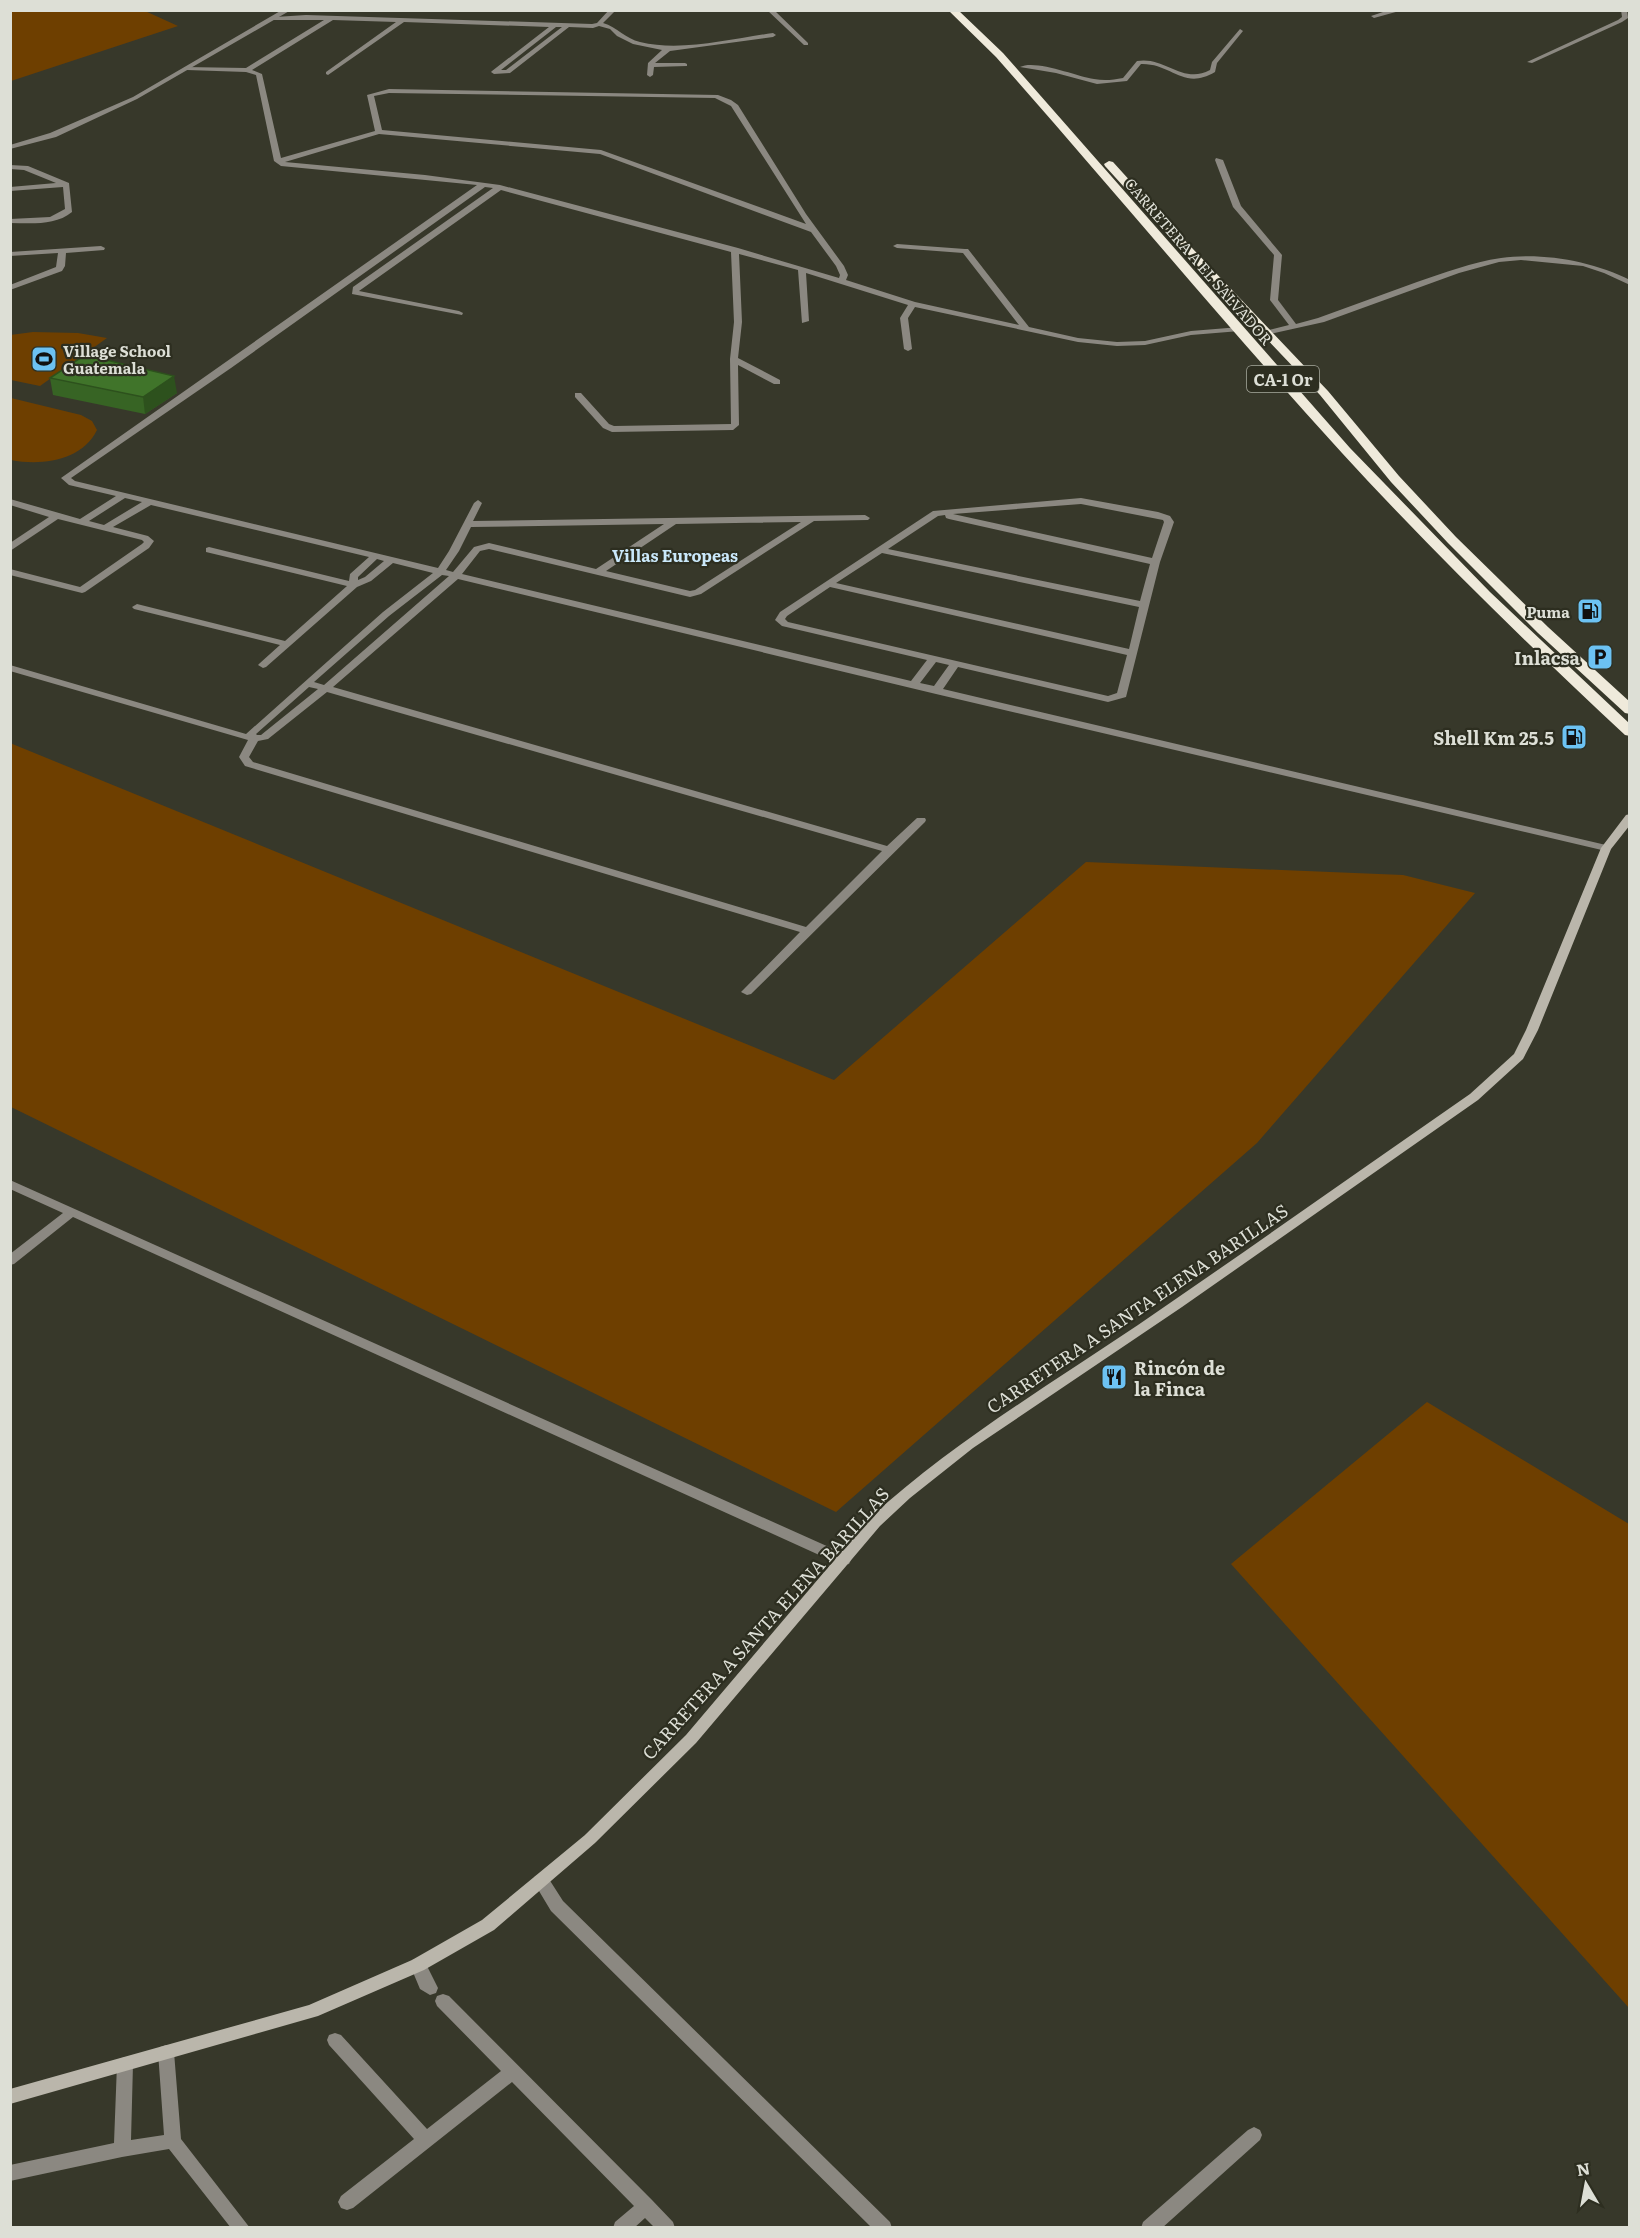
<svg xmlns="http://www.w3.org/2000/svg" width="1640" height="2238" font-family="Literata,serif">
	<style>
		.green { fill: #6e3f00 }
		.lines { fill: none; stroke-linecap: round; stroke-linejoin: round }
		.minor { fill: #8b8881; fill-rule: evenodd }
		.tertiary { fill: #8b8881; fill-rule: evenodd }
		.secondary { fill: #bab6ab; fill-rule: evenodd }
		.trunk { fill: #efeadb; fill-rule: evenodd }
		.wall { fill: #376424 }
		.shaded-wall { fill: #2d511d }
		.building { fill: #40742a; stroke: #2d511d; stroke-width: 1.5 }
		.labels { text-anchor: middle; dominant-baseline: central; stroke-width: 4.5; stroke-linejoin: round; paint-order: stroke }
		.far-street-label { font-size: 15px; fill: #dddfd6; stroke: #2d2e20 }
		.far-poi-label { font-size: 15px; font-weight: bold; fill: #dddfd6; stroke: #2d2e20; text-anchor: start }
		.shield { fill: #2d2e20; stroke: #a8aa9f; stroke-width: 1.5 }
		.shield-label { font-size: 16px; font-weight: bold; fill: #dddfd6 }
		.far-neighbourhood-label { font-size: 16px; font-weight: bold; fill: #cae8fa; stroke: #2d2e20 }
		.poi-label { font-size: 18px; font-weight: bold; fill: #dddfd6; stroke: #2d2e20; text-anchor: end }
		.street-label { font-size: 18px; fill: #dddfd6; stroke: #2d2e20 }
	</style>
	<rect width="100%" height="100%" fill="#37382a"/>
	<path class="green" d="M10 11H145L178 26 11 81Z
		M33 332 78 333 107 338 40 386 11 380 10 335Z
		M11 398 81 415 92 421 97 430C82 461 41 466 11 460Z
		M10 743 834 1080 1086 862 1403 875 1475 893 1257 1143 836 1512 11 1107Z
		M1427 1402 1629 1524V2008L1231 1564Z"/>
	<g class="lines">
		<path class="minor" d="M609 10H616L603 23C617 27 626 39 640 42 681 52 731 39 773 33L776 35 773 37 670 51 655 63H685L687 64V66L654 67 653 75 650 77 647 75 648 63 662 50 633 44 617 36 610 29 599 26 593 28 569 27 510 73 494 74 491 72 492 71 549 27 404 22 328 75 326 74V72L396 22 333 20 252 70 262 74 281 158 375 131 367 95 389 89 718 95 731 100 738 105 806 214 844 266 848 275 846 280 915 302 1019 325 963 253 897 248 893 246 897 244 965 249H968L1029 327 1078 338 1117 342 1145 341 1191 331 1240 327 1244 329 1240 331 1191 335 1145 345 1117 346 1078 342 915 307 908 318 912 349 908 351 904 349 900 318 908 305 806 273 809 321 802 323 798 270 739 254 742 322 738 358 780 380V384H774L738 365 739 425 733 430 612 432 603 428 575 397V393H581L609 424 614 426 731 424 730 359 734 322 731 252 501 190 359 291 459 311 463 313 462 315 352 294 353 287 493 188 485 187 231 368 71 478 75 481 438 568 449 551 474 503 478 500 482 503 473 521 865 515 870 518 868 520 814 521 701 594 690 597 489 549 480 551 462 574 911 681 927 660 782 626 775 620 780 612 933 511 1081 498 1158 512 1170 516 1174 522 1160 562 1126 697 1108 702 958 667 943 689 1606 845 1610 846 1611 848 1610 850 1606 851 936 694 458 579 333 687 887 846 917 818H925L926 820 925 822 751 994 747 995 741 992 743 990 800 932 245 766 239 757 248 740 10 671V665L246 734 383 612 433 573 393 563 371 581 357 587 266 667 263 668 258 665 260 663 280 645 134 609 132 607 137 604 285 641 347 586 206 552V548L209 547 349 581 350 574 369 557 151 505 113 527 148 536 154 541 149 548 85 592 82 593 10 575V569L80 587 142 544 144 542 142 540 58 519 10 551V543L49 517 10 505V499L80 519 116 496 69 485 61 478 477 185 281 166 274 161 256 75 246 72 187 70 184 68 185 67 246 68 324 20H273L272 19 275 17 306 15 592 24 597 23ZM556 27H562L506 70H501ZM389 93 715 98 731 106 806 224 601 150 382 130 374 96ZM379 134 600 154 811 232 836 266 840 275 839 278 738 248 500 185 425 175 285 162ZM125 498 142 502 104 525 89 521ZM1081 504 1163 520 1164 522 1152 558 953 514ZM945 515 946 518 949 519 1150 564 1140 601 888 549 938 516ZM801 522 695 590 690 591 606 571 676 524ZM664 524 596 569 489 543 474 547 453 572 446 570 459 551 471 527ZM882 553 1139 607 1129 649 836 583ZM377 559 384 561 365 577 358 580V577ZM442 575 449 576 324 685 314 682 389 616ZM830 587 1127 655 1117 693 1108 696 788 622 785 619 787 616ZM936 662 949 665 934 686 920 683ZM309 687 318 689 261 735H257L256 734ZM327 692 882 851 806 927 253 762 249 757 258 741 268 739Z
			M767 10H774L808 43V45H804Z
			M1389 10H1403L1374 18 1371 16Z
			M1621 10H1627L1628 18 1622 22 1532 63 1527 62 1618 20 1622 17Z
			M1240 29 1243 31 1217 63 1215 72C1183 91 1172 63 1141 64L1127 81 1097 84 1056 73 1020 67C1035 59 1076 76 1094 79 1104 81 1113 80 1123 78L1137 61C1165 56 1183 85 1210 70L1212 62Z
			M1216 158 1223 160 1241 206 1282 255 1278 300 1296 324 1318 318C1351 306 1384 294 1417 282 1444 273 1472 262 1501 258 1542 252 1593 261 1630 280V285L1604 273 1583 266 1521 260 1499 262 1459 273 1324 322 1265 335V331L1289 325 1270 300 1274 255 1233 207 1215 160Z
			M10 165 28 166 69 183 72 212C55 226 31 223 10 223V219L50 217 65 209 63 187 10 191V187L56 183 24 170 10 169Z
			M101 246 105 248 104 250 66 253 65 266 62 271 10 290V285L56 267 58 253 10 256V252Z
			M10 1180 849 1556 851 1560 849 1564 844 1565 839 1564 73 1217 14 1264 10 1265V1254L63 1213 10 1189Z
			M541 1875 547 1876 563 1901 890 2222 892 2228H872L551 1911 533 1881 535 1876Z
			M418 1958 424 1960 438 1988 436 1993 430 1995 420 1989 410 1965 412 1960Z
			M443 1994 449 1996 652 2200 673 2222 675 2228H655L645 2218 634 2228H613L615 2222 634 2206 512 2082 353 2208 347 2210 341 2208 338 2202 341 2196 414 2139 329 2045 327 2040 329 2035 335 2033 341 2035 427 2129 501 2071 437 2006 435 2001 437 1996Z
			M166 2045 172 2047 174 2052 181 2139 250 2228H231L169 2149 122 2157 10 2181V2165L114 2143 117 2064 119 2059 125 2057 131 2059 133 2064 131 2140 164 2135 158 2052 160 2047Z
			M1254 2127 1260 2130 1262 2135 1260 2140 1162 2228H1141L1143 2222 1248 2130Z"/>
		<path class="tertiary" d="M282 10H291L137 99 56 137 10 149V145L50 133 133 97Z"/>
		<path class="secondary" d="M1630 814V825L1611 849 1538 1030 1523 1059 1478 1100 1182 1307 973 1448 910 1498 880 1526 696 1743 595 1843 494 1930 424 1970 318 2016 10 2104V2089L309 2005 412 1960 482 1920 585 1835 686 1735 870 1518C952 1443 1046 1387 1138 1325 1249 1249 1359 1171 1470 1094L1514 1054 1526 1030 1601 848 1626 815Z"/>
		<path class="trunk" d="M948 10H958L1003 53 1350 448 1490 592 1630 724V736L1625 735C1527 644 1432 551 1342 453 1224 324 1112 188 996 57Z
			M1109 161 1113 162 1152 205V209H1144L1105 166 1104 164Z
			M1169 227 1173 228 1328 391 1399 476 1456 537 1548 627 1630 702V714L1625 713 1538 633 1448 543 1391 482 1320 395 1165 232 1164 230Z"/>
	</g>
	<path class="wall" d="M50 378 177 393 145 414 53 395Z"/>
	<path class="shaded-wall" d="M174 376 177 393 145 414 143 397Z"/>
	<path class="building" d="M85 355 174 376 143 397 50 378Z"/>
	<defs>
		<g id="stadium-square" transform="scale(1.35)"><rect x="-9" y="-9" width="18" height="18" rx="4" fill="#6cc2f3" stroke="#2d2e20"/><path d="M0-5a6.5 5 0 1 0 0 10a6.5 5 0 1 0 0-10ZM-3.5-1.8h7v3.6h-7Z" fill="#111"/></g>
		<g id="fuel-square" transform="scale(1.35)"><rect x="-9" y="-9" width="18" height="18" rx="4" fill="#6cc2f3" stroke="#2d2e20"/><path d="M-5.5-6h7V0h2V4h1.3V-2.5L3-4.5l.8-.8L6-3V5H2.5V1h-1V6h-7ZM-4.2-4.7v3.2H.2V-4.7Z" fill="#111"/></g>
		<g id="parking-square" transform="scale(1.35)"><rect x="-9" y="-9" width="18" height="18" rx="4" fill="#6cc2f3" stroke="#2d2e20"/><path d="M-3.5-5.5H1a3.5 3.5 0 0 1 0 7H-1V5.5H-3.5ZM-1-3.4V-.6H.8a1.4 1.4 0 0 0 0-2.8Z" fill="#111"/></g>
		<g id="restaurant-square" transform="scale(1.35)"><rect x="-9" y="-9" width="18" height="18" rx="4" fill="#6cc2f3" stroke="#2d2e20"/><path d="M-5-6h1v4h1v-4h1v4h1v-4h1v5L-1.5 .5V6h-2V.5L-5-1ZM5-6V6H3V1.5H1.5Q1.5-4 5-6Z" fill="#111"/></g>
	</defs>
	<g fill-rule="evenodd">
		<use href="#stadium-square" x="44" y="359"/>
		<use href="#fuel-square" x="1590" y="611"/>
		<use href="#parking-square" x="1600" y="657"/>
		<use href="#fuel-square" x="1574" y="737"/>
		<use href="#restaurant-square" x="1114" y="1377"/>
	</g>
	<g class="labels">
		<g class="far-street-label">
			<text transform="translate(1199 261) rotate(49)">CARRETERA A EL SALVADOR</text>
		</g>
		<g class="far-poi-label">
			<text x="63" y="350">Village School<tspan x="63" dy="17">Guatemala</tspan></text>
			<text x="1570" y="611" text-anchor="end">Puma</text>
		</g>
		<rect class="shield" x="1247" y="366" width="72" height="26" rx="4.5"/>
		<g class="shield-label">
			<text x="1283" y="379">CA-1 Or</text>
		</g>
		<g class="far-neighbourhood-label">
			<text x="675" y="555">Villas Europeas</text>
		</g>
		<g class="poi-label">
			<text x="1580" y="657">Inlacsa</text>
			<text x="1554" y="737">Shell Km 25.5</text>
			<text x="1134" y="1367" text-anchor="start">Rincón de<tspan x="1134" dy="21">la Finca</tspan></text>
		</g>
		<g class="street-label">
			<text transform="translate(1137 1308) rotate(-34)">CARRETERA A SANTA ELENA BARILLAS</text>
			<text transform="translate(765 1623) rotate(-48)">CARRETERA A SANTA ELENA BARILLAS</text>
		</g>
	</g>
	<rect width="1640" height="2238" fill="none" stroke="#dddfd6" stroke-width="24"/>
	<g transform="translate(1586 2184) rotate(350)" stroke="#2d2e20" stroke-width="4.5" paint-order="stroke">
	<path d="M0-4.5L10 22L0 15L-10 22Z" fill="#dddfd6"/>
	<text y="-9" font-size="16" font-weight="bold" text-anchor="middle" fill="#dddfd6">N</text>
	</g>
</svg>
